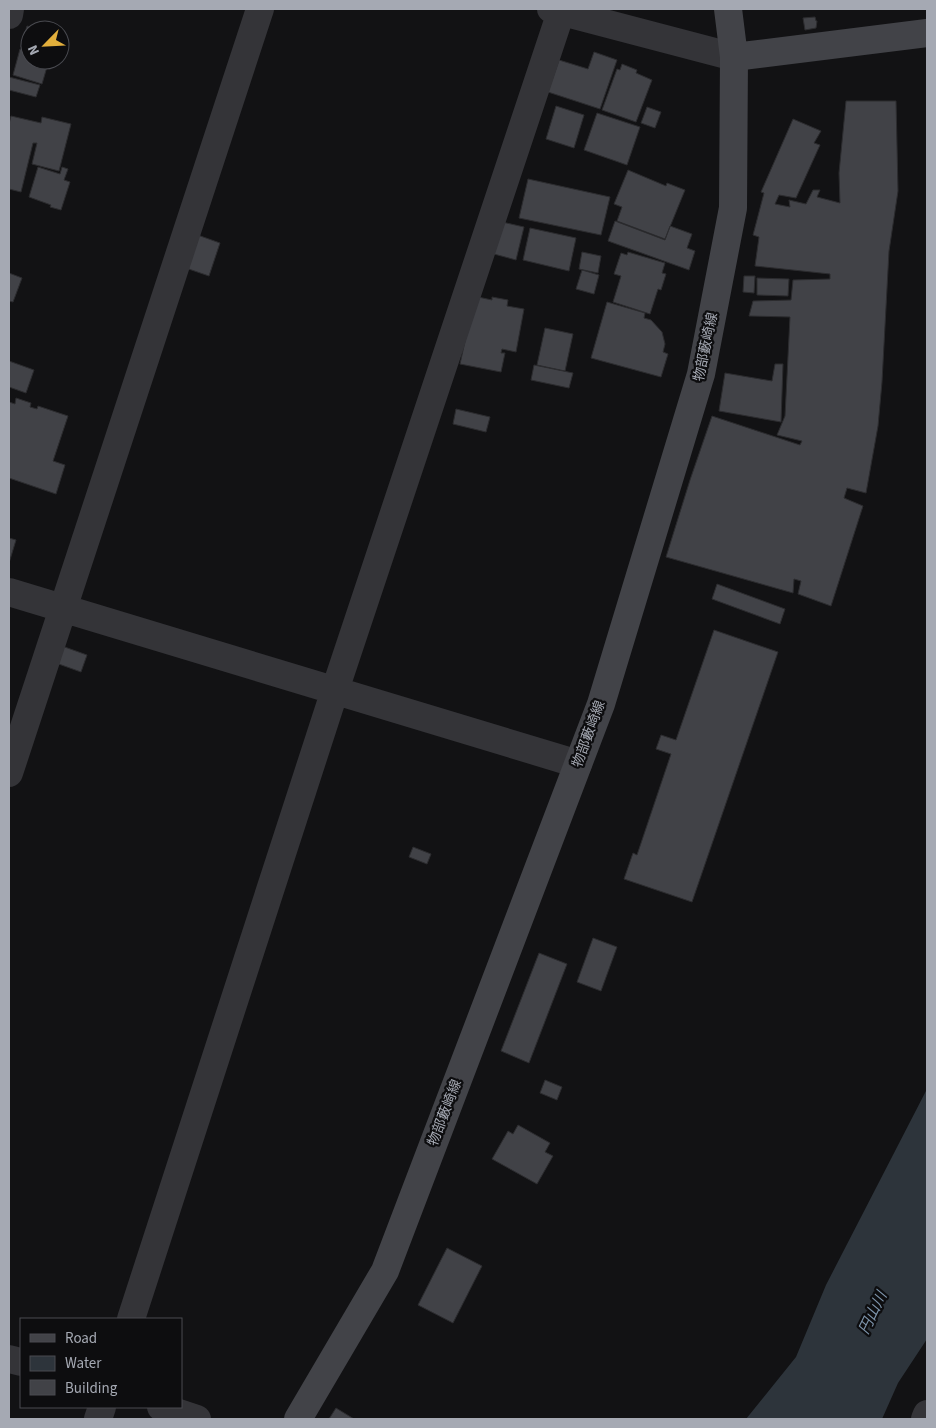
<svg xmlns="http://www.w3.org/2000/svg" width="936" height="1428" font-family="'Source Sans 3','Noto Sans JP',sans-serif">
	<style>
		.water { fill: #2d343b }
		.building { fill: #414247; stroke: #2c2c2f }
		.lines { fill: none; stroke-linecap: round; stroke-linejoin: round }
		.street { stroke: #343438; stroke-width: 28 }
		.secondary { stroke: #424348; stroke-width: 28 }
		.labels { text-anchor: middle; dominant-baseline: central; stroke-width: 4.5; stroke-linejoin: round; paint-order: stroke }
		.street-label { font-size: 14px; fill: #a5a9b3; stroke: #0d0d0f }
		.water-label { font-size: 15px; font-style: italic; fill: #7e95ac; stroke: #0d0d0f }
	</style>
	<rect width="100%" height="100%" fill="#121214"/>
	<path class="water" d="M927 1089V1339L898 1383 882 1419H746L796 1357 826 1285Z"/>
	<path class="building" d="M815 17 816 21H817L816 28 805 30 803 18Z
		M27 26 43 30H30V49L21 47Z
		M20 49 30 52V60H49L42 84 13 75Z
		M594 52 617 60 600 109 548 92 559 60 588 69Z
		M622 64 637 70 636 73 652 80 636 122 602 110 617 69 620 70Z
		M9 77 40 85 36 97 9 90Z
		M846 101H896L898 191 889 251 882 382 878 426 866 493 847 488 844 498 863 506 831 606 798 594 801 581 794 579 793 593 666 557 690 480 712 416 800 445 802 441 777 435 785 416 790 317 749 316 753 301 791 300 793 280 830 279V274L755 266 759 237 753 235 764 193 761 192 793 119 821 131 814 143 820 145 796 198 779 195 775 204 790 207 789 200 806 204 813 190H820L817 197 840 203 839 173Z
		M556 106 584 115 574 148 546 139Z
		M647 107 661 112 655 128 641 123Z
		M597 113 640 127 627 165 584 150Z
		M11 116 41 123 42 117 71 124 59 171 32 164 37 143H33L21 192 9 189V124Z
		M38 167 60 174 62 167 68 169 64 180 70 182 61 210 50 207 51 205 29 197Z
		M628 170 666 186 667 183 685 190 665 239 617 221 622 207 614 204Z
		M528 179 610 197 601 235 519 218Z
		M615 221 665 240 670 226 692 234 687 248 695 251 689 270 608 241Z
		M502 222 524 227 516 260 494 254Z
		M530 228 576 238 569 271 523 260Z
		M192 233 220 243 209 276 180 266Z
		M582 252 601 256 598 273 579 269Z
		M628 252 665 263 662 273 666 274 661 290 658 289 650 314 613 302 621 276 614 274 621 253 627 255Z
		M582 270 599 275 594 294 576 289Z
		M9 273 22 278 13 302 9 301Z
		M744 276H755L754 293 743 292Z
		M757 278 789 279 788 296 757 295Z
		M478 297 492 300V297L508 300 507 306 524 309 516 352 502 349 501 353H505L501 372 460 364 472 310Z
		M607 302 645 313 644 318 651 320 662 332 665 344 663 352 668 354 661 377 591 358Z
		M545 328 573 334 565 371 537 365Z
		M9 361 34 370 26 393 9 387Z
		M775 364H783L781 422 719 411 725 373 772 381Z
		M534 365 573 373 569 388 531 380Z
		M16 398 31 403 30 407 37 409 38 406 68 416 53 461 65 465 56 494 9 478V402L15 404Z
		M456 409 490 417 486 432 453 424Z
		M9 538 16 540 9 563Z
		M717 584 785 609 780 624 712 599Z
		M714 630 778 652 692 902 624 879 633 853 637 855 671 754 656 749 661 735 676 740Z
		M48 641 87 655 81 672 42 658Z
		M413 847 431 854 427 864 409 857Z
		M593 938 617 947 601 991 577 982Z
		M539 953 567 964 529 1063 501 1051Z
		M545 1080 562 1087 557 1100 540 1093Z
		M518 1125 550 1143 545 1152 553 1156 537 1184 492 1159 508 1131 513 1134Z
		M447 1248 482 1266 453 1323 418 1305Z
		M336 1408 354 1419H329Z"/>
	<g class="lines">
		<path class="street" d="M551 9 734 57
			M9 15 10 9
			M9 592 578 764
			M9 773 260 9
			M131 1319 335 690 562 9
			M9 1359 21 1362
			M161 1407 197 1419
			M98 1419 102 1407
			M925 1419 927 1414"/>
		<path class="secondary" d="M734 57 927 33
			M298 1419 385 1271 601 704 701 374 733 208 734 57 728 9"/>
	</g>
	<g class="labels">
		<g class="street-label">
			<text transform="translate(706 347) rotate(-78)">物部藪崎線</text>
			<text transform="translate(589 734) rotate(-70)">物部藪崎線</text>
			<text transform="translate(445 1113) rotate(-69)">物部藪崎線</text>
		</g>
		<g class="water-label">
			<text transform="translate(873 1313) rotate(-64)">円山川</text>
		</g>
	</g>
	<rect width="936" height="1428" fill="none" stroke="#a5a9b3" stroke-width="20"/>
	<rect x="20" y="1318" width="162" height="90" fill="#0d0d0f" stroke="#4a4b51"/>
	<rect x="30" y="1334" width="25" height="8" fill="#424348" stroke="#4a4b51"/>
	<text x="65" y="1343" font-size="15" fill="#a5a9b3">Road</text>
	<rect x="30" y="1356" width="25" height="15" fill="#2d343b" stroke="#4a4b51"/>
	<text x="65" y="1368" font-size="15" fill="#a5a9b3">Water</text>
	<rect x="30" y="1380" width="25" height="15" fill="#414247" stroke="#4a4b51"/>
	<text x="65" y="1393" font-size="15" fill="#a5a9b3">Building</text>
	<g transform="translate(45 45) rotate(246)"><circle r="24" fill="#0d0d0f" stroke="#4a4b51"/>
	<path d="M0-4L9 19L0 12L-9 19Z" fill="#e2af3c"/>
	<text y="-8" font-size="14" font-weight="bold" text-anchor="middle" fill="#a5a9b3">N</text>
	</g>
</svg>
